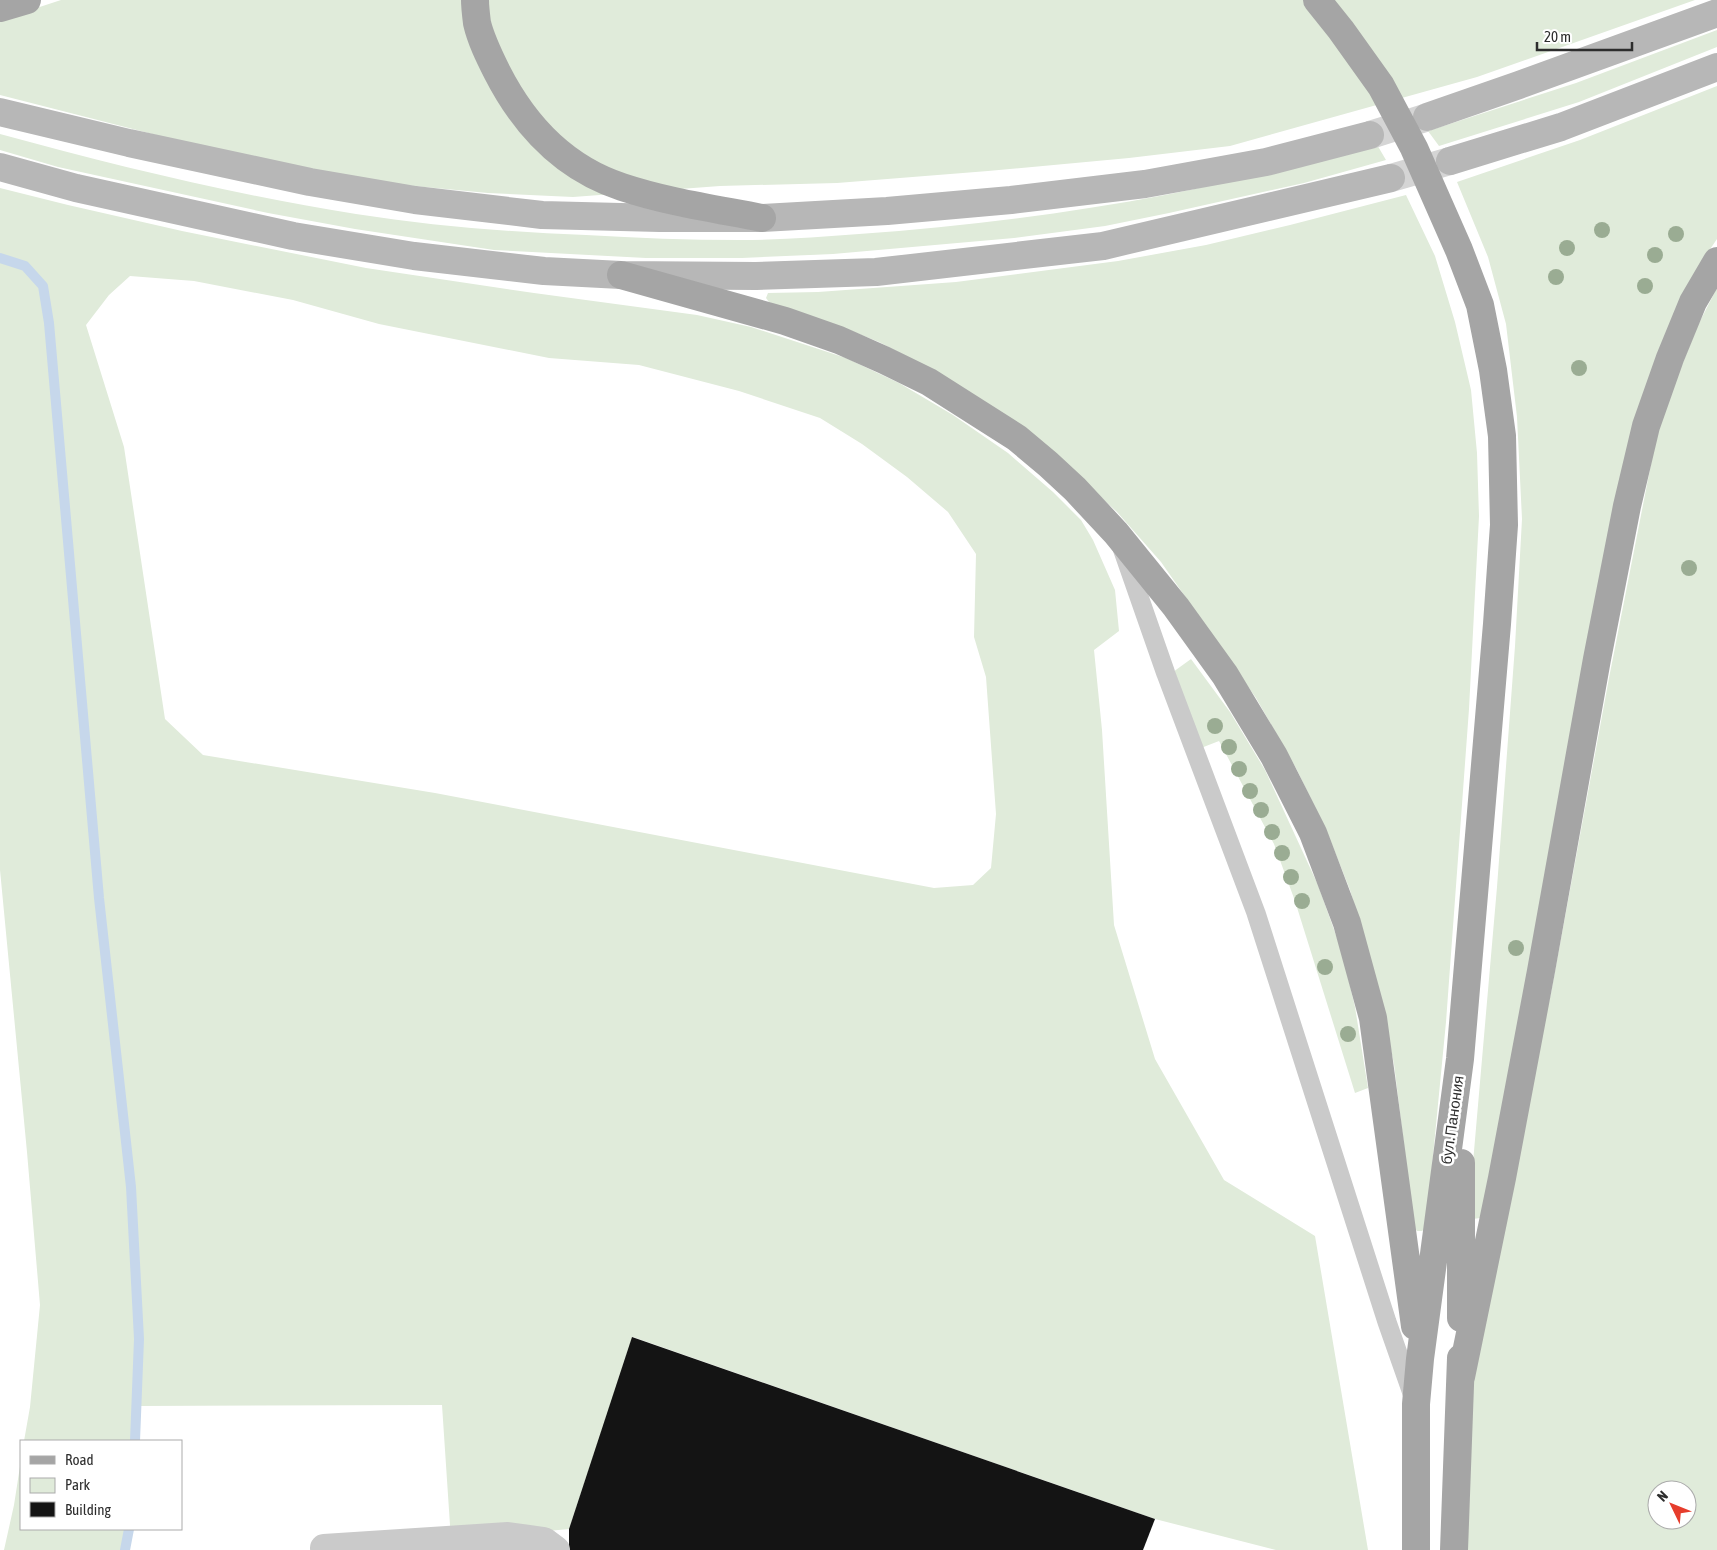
<svg xmlns="http://www.w3.org/2000/svg" width="1717" height="1550" font-family="'Asap Condensed',sans-serif">
	<style>
		.green { fill: #e0ebda; fill-rule: evenodd }
		.lines { fill: none; stroke-linecap: round; stroke-linejoin: round }
		.stream { stroke: #c6d7eb; stroke-width: 10 }
		.building { fill: #141414 }
		.secondary-tunnel { stroke: #d5d5d5; stroke-width: 28; stroke-dasharray: 28 14; stroke-linecap: butt }
		.lane { stroke: #cacaca; stroke-width: 19 }
		.street { stroke: #cacaca; stroke-width: 28 }
		.secondary { stroke: #b7b7b7; stroke-width: 28 }
		.primary { stroke: #a5a5a5; stroke-width: 28 }
		.tree { fill: #9aac93 }
		.labels { text-anchor: middle; dominant-baseline: central; stroke-width: 5; stroke-linejoin: round; paint-order: stroke }
		.street-label { font-size: 15px; fill: #2d2d2d; stroke: #fff }
	</style>
	<rect width="100%" height="100%" fill="#fff"/>
	<path class="green" d="M61 0H1695L1477 77 1230 146 1129 158 988 171 837 183 720 186 573 197 488 193 393 184 309 171 168 138 0 95V20Z
		M1717 30V47L1579 102 1439 146 1428 131 1576 83Z
		M1717 86V239L1700 264 1547 866 1483 1211 1480 1218 1473 1219 1470 1197 1497 887 1515 646 1522 519 1517 417 1506 324 1488 257 1457 182 1580 140Z
		M0 134C117 166 236 195 356 214 432 226 509 232 586 235 637 238 689 240 740 240 780 240 820 237 859 234 962 227 1064 214 1165 195 1237 181 1306 162 1376 143L1386 160 1304 183 1169 213 1105 226 1014 238 833 254 742 258H646L494 250 355 229 268 213 58 167 0 150Z
		M0 188 68 205 182 231 366 268 534 293 697 315 751 327 846 358 899 383 953 415 1008 453 1053 492 1081 520 1093 540 1115 590 1119 631 1094 650 1102 730 1114 925 1155 1059 1224 1180 1315 1236 1368 1550H1276L1155 1519 633 1337 569 1529 451 1540 442 1405 137 1406 135 1441H24L30 1407 40 1305 27 1152 0 870ZM130 276 194 281 293 300 379 324 549 358 639 365 739 391 820 418 862 444 907 477 948 512 976 554 974 637 986 677 996 814 991 868 973 885 934 888 435 793 203 755 165 719 124 447 86 325 109 295Z
		M1406 195 1435 256 1455 322 1471 390 1477 453 1479 516 1469 709 1446 1022 1426 1228 1422 1231H1417L1414 1227 1394 1064 1378 987 1350 890 1329 837 1297 770 1256 698 1161 562 1117 512 1066 465 926 366 879 342 834 324 781 307 769 302 766 298 768 293 818 292 956 282 1118 261 1206 245 1290 225Z
		M1717 288V1550H1454L1461 1377 1551 993 1609 678 1653 454 1663 412 1698 325ZM1657 1490H1687V1520H1657Z
		M1191 659 1230 712 1265 770 1318 885 1342 952 1355 1007 1368 1088 1355 1093 1295 901 1274 844 1219 741 1201 748 1173 672Z
		M21 1460V1529H129L125 1550H4L14 1505Z"/>
	<g class="lines">
		<path class="stream" d="M0 258 25 266 43 286 49 323 99 898 131 1187 139 1339 135 1441
			M125 1550 129 1529"/>
	</g>
	<path class="building" d="M632 1337 1155 1519 1143 1550H569V1529Z"/>
	<g class="lines">
		<path class="secondary-tunnel" d="M1370 135 1425 118
			M1391 178 1450 161"/>
		<path class="lane" d="M1122 548 1166 674 1256 913 1387 1322 1413 1396"/>
		<path class="street" d="M324 1548 508 1536 544 1541 556 1550"/>
		<path class="secondary" d="M0 112 129 143 310 182 415 200 542 215 660 218H762L887 211 1011 200 1145 184 1266 162 1370 135
			M1427 117 1519 85 1717 13
			M1450 161 1561 127 1717 67
			M0 167 76 188 293 236 414 256 544 271 621 275 756 276 876 272 1103 246 1391 178"/>
		<path class="primary" d="M475 0C475 7 476 15 477 23 481 40 489 56 497 72 524 125 564 168 622 187 667 202 716 209 762 218
			M1317 0 1341 30 1381 86 1414 148 1459 250 1480 305 1493 370 1502 436 1504 525 1497 624 1460 1059 1420 1359 1416 1404V1550
			M0 8 27 0
			M621 275 785 321 839 340 884 360 929 382 1017 438 1048 464 1075 489 1116 533 1176 607 1225 675 1274 756 1313 833 1347 923 1373 1018 1415 1326
			M1461 1163V1318
			M1461 1377 1502 1178 1541 971 1597 659 1627 506 1646 426 1670 358 1693 302 1717 261
			M1454 1550 1461 1358"/>
	</g>
	<g class="tree">
		<circle cx="1602" cy="230" r="8"/>
		<circle cx="1676" cy="234" r="8"/>
		<circle cx="1567" cy="248" r="8"/>
		<circle cx="1655" cy="255" r="8"/>
		<circle cx="1556" cy="277" r="8"/>
		<circle cx="1645" cy="286" r="8"/>
		<circle cx="1579" cy="368" r="8"/>
		<circle cx="1689" cy="568" r="8"/>
		<circle cx="1215" cy="726" r="8"/>
		<circle cx="1229" cy="747" r="8"/>
		<circle cx="1239" cy="769" r="8"/>
		<circle cx="1250" cy="791" r="8"/>
		<circle cx="1261" cy="810" r="8"/>
		<circle cx="1272" cy="832" r="8"/>
		<circle cx="1282" cy="853" r="8"/>
		<circle cx="1291" cy="877" r="8"/>
		<circle cx="1302" cy="901" r="8"/>
		<circle cx="1516" cy="948" r="8"/>
		<circle cx="1325" cy="967" r="8"/>
		<circle cx="1348" cy="1034" r="8"/>
	</g>
	<g class="labels">
		<g class="street-label">
			<text transform="translate(1452 1120) rotate(-82)">бул. Панония</text>
		</g>
	</g>
	<rect x="20" y="1440" width="162" height="90" fill="#ffffff" stroke="#ababab"/>
	<rect x="30" y="1456" width="25" height="8" fill="#a5a5a5" stroke="#ababab"/>
	<text x="65" y="1465" font-size="15" fill="#2d2d2d">Road</text>
	<rect x="30" y="1478" width="25" height="15" fill="#e0ebda" stroke="#ababab"/>
	<text x="65" y="1490" font-size="15" fill="#2d2d2d">Park</text>
	<rect x="30" y="1502" width="25" height="15" fill="#141414" stroke="#ababab"/>
	<text x="65" y="1515" font-size="15" fill="#2d2d2d">Building</text>
	<g transform="translate(1672 1505) rotate(313)"><circle r="24" fill="#ffffff" stroke="#ababab"/>
	<path d="M0-4L9 19L0 12L-9 19Z" fill="#e63d2c"/>
	<text y="-8" font-size="14" font-weight="bold" text-anchor="middle" fill="#2d2d2d">N</text>
	</g>
	<path d="M1537 42v8h95v-8" fill="none" stroke="#2d2d2d" stroke-width="2.5"/>
	<text x="1544" y="42" font-size="15" fill="#2d2d2d" stroke="#ffffff" stroke-width="4" paint-order="stroke">20 m</text>
</svg>
